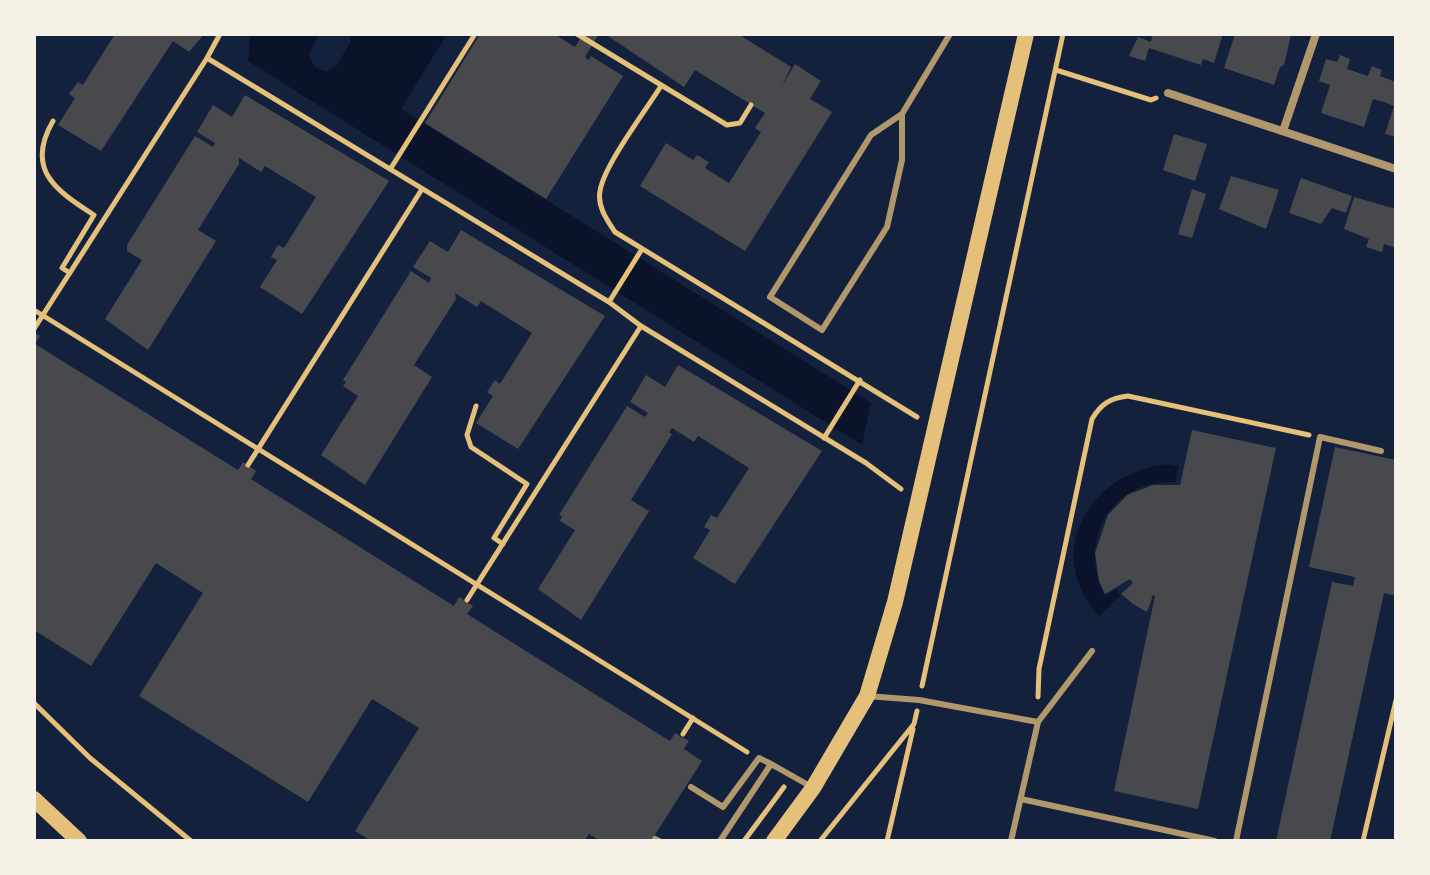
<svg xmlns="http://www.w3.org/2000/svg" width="1430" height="875" font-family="Quicksand,sans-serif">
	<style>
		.water { fill: #0b132b }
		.building { fill: #48494c }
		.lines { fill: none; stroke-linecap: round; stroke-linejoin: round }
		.path { stroke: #e5c07b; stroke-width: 5 }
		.service { stroke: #b1986c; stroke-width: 6 }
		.minor { stroke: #b1986c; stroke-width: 8 }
		.secondary { stroke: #e5c07b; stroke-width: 16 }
	</style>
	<rect width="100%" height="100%" fill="#14213d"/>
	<path class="water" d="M250 34H319L309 54 314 66 326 72 337 65 351 41 349 34H447L401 109 871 403 862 445 248 61Z
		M1169 464 1179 466 1175 482C1111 479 1077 541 1105 596L1116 589 1120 596 1099 616C1041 553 1090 471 1169 464Z"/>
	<path class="building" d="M115 34H204L189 52 173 41 101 151 58 125 75 98 69 94 78 82 83 85Z
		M480 34H554L575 47 583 34H599L585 57 589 60 591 56 623 76 546 199 425 123Z
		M605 34H738L791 67 782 86 795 64 821 81 810 99 832 112 745 251 640 186 666 143 693 160 697 155 709 162 705 168 729 183 761 132 755 128 765 113 695 70 684 87Z
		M1153 34H1223L1214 63 1203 59 1201 65 1149 48 1145 61 1129 56 1138 37 1151 42Z
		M1235 34 1291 35 1284 65 1280 67 1274 85 1224 68Z
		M1340 55 1350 59 1347 69 1368 76 1372 66 1382 70 1380 76 1396 82V137L1385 134 1394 106 1384 102 1373 99 1364 127 1321 113 1330 85 1319 81 1326 59 1337 62Z
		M245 95 389 181 302 314 260 287 277 260 271 257 278 245 284 248 316 197 265 166 261 172 239 158V164L198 230 216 241 148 350 105 319 142 260 127 251V245L195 136 213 147 215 143 197 132 213 105 232 117Z
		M1174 134 1207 144 1195 181 1163 170Z
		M1231 176 1279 190 1266 229 1219 209Z
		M1301 178 1352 196 1346 213 1332 208 1321 224 1289 213Z
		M1192 189 1206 194 1192 238 1178 234Z
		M1354 197 1396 209V248L1384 244 1382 252 1366 247 1369 239 1344 229Z
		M461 230 605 316 518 449 476 423 493 396 487 392 495 380 500 384 532 333 481 301 477 307 455 293 456 299 414 365 432 377 365 485 321 455 358 396 343 386 346 382 343 380 411 271 429 283 431 278 413 267 430 241 448 252Z
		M34 332 40 336 35 344 238 470 243 462 256 471 251 479 454 606 459 597 473 606 467 614 670 741 675 733 689 741 684 749 702 761 651 841H601L589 834 584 841H372L355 831 419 728 372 699 308 802 139 696 203 593 156 563 91 666 34 630Z
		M678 365 822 451 735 584 693 558 710 530 704 527 711 515 717 518 749 468 698 436 694 442 672 428 669 432 672 434 631 500 649 511 581 620 538 589 575 530 560 521 562 516 559 515 627 406 645 417 648 413 630 402 646 375 665 387Z
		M1192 430 1276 448 1198 809 1114 791 1155 596 1153 595 1147 612 1133 604 1121 594 1133 583 1130 579 1105 594 1099 581 1095 553 1108 515 1127 495 1153 485H1180Z
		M1335 447 1396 460V596L1384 593 1330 841H1276L1332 582 1353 586 1355 577 1309 567Z"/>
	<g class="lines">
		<path class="path" d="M220 34 207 58 609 302 641 326 467 600
			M577 34 727 125 740 123 751 105
			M1056 70 1151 100 1156 98
			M661 86C646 110 604 165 600 191 597 206 607 220 615 232L917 417
			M53 121C25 169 55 190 94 215L62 268 70 273
			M391 168 475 34
			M609 302 642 249
			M34 310 747 752
			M641 326 866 463 901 489
			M34 329 207 58
			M476 406 467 435 471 447 527 484 494 538 503 544
			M824 438 860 380
			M248 465 422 189
			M922 686 1063 34
			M1038 697 1039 669 1092 419C1101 404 1110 398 1128 396L1309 435
			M34 703 90 758 191 841
			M683 734 693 718
			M744 841 784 787
			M820 841 914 724 917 711
			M887 841 913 729
			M1363 841 1396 700"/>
		<path class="service" d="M902 114 871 135 770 297 822 330 887 227 902 160V114L950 34
			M867 696 919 700 1038 722 1011 841
			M1038 722 1092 651
			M691 787 723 807 759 758 771 764
			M1021 799 1215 841
			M655 839 659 841
			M720 841 771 764 810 786
			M1236 841 1320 437 1381 451"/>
		<path class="minor" d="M1168 93 1396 169
			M1283 131 1316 34"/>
		<path class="secondary" d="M34 799 79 841
			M774 841 813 788 867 696 895 602 1026 34"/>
	</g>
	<rect width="1430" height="875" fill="none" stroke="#f6f1e7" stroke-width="72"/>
</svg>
